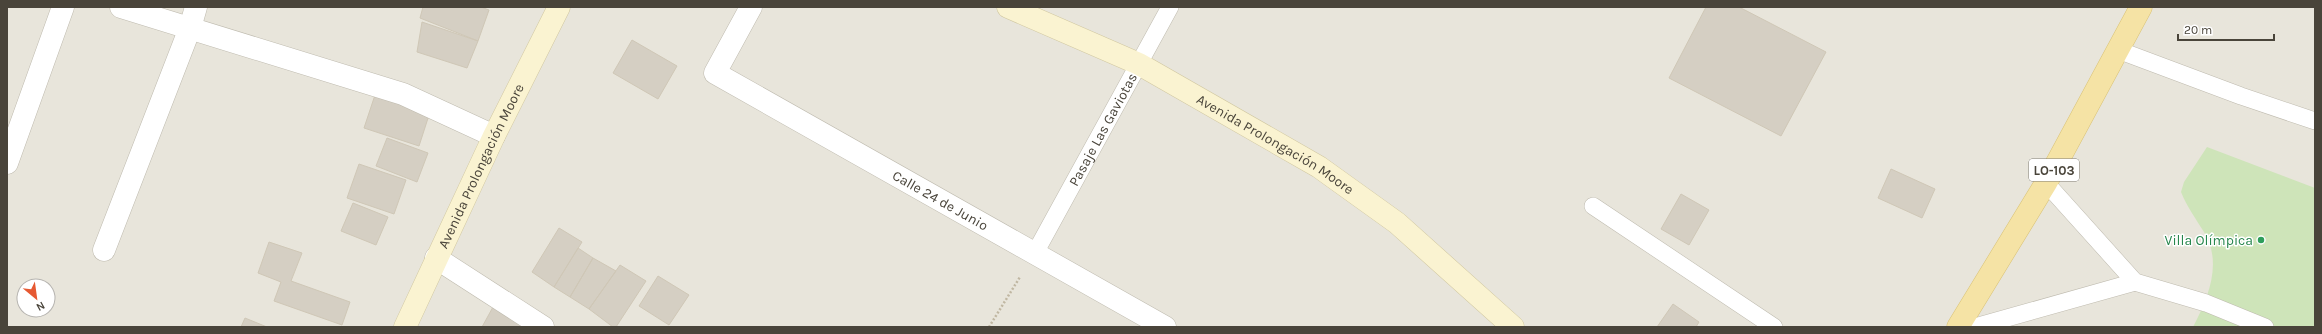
<svg xmlns="http://www.w3.org/2000/svg" width="2322" height="334" font-family="Karla,sans-serif">
	<style>
		.residential { fill: #e8e5db; fill-rule: evenodd }
		.green { fill: #cee4b9 }
		.building { fill: #d5cfc3; stroke: #cfc7b6 }
		.lines { fill: none; stroke-linecap: round; stroke-linejoin: round }
		.lane-casing { stroke: #bfbbaf; stroke-width: 18 }
		.street-casing { stroke: #bfbbaf; stroke-width: 23 }
		.secondary-casing { stroke: #d0c7a0; stroke-width: 23 }
		.primary-casing { stroke: #d9c275; stroke-width: 23 }
		.path { stroke: #c0b7a2; stroke-width: 2.5; stroke-dasharray: 2 2; stroke-linecap: butt }
		.lane { stroke: #fff; stroke-width: 17 }
		.street { stroke: #fff; stroke-width: 22 }
		.secondary { stroke: #faf3d1; stroke-width: 22 }
		.primary { stroke: #f5e3a5; stroke-width: 22 }
		.leisure-dot { fill: #2e9e5b; stroke: #fff; stroke-width: 1.5 }
		.labels { text-anchor: middle; dominant-baseline: central; stroke-width: 3; stroke-linejoin: round; paint-order: stroke }
		.shield { fill: #fff; stroke: #807c75; stroke-width: 1 }
		.shield-label { font-size: 13px; font-weight: bold; fill: #49443a }
		.street-label { font-size: 14px; fill: #49443a; stroke: #fff }
		.leisure-label { font-size: 14px; fill: #27864d; stroke: #fff; text-anchor: end }
	</style>
	<rect width="100%" height="100%" fill="#f5f3ec"/>
	<path class="residential" d="M7 7H2315V327H7ZM24 286H48V310H24Z"/>
	<path class="green" d="M2207 147 2315 188V327H2193C2208 298 2223 263 2204 232 2196 219 2187 207 2181 192L2184 182Z"/>
	<path class="building" d="M423 7H481L489 10 478 41 420 18Z
		M1706 7H1739L1826 52 1781 136 1669 78Z
		M422 22 478 41 467 68 417 52Z
		M632 40 677 66 658 99 613 73Z
		M375 95 430 112 419 146 364 128Z
		M387 138 428 153 417 182 376 166Z
		M359 164 406 180 394 214 347 198Z
		M1891 169 1935 189 1922 218 1878 198Z
		M1681 194 1709 210 1689 245 1661 229Z
		M353 203 388 217 376 245 341 231Z
		M559 228 582 242 554 287 532 272Z
		M269 242 302 253 291 281 350 302 342 325 274 301 281 282 258 273Z
		M578 248 593 258 570 297 554 287Z
		M593 258 616 271 589 309 570 297Z
		M620 265 646 281 616 327H613L589 309Z
		M658 276 689 295 669 325 639 306Z
		M1673 304 1699 322 1696 327H1657Z
		M493 307 531 327H482Z
		M245 318 267 327H241Z"/>
	<g class="lines">
		<g class="lane-casing">
			<g id="lane">
				<path d="M2118 50 2241 96 2315 121"/>
				<path d="M2046 183 2135 282 2206 303 2265 327"/>
				<path d="M1593 206 1774 327"/>
				<path id="s1" d="M1035 253 1170 7"/>
				<path d="M1975 327 2135 282"/>
			</g>
		</g>
		<g class="street-casing">
			<g id="street">
				<path d="M121 7 403 94 494 136"/>
				<path id="s2" d="M751 7 715 73 1165 327"/>
				<path d="M7 163 63 7"/>
				<path d="M104 250 190 28 196 7"/>
				<path d="M436 258 543 327"/>
			</g>
		</g>
		<g class="secondary-casing">
			<g id="secondary">
				<path id="s3" d="M1008 7 1139 64 1319 167 1397 223 1513 327"/>
				<path id="s4" d="M405 327 494 136 559 7"/>
			</g>
		</g>
		<g class="primary-casing">
			<path id="primary" d="M1958 327 2046 183 2141 7"/>
		</g>
		<path class="path" d="M989 327 1020 277"/>
		<use href="#lane" class="lane"/>
		<use href="#street" class="street"/>
		<use href="#secondary" class="secondary"/>
		<use href="#primary" class="primary"/>
	</g>
	<circle class="leisure-dot" cx="2261" cy="240" r="4"/>
	<g class="labels">
		<rect class="shield" x="2029" y="159" width="50" height="22" rx="3"/>
		<g class="shield-label">
			<text x="2054" y="170">LO-103</text>
		</g>
		<g class="street-label">
			<text stroke="none"><textPath href="#s1" startOffset="141">Pasaje Las Gaviotas</textPath></text>
			<text stroke="none"><textPath href="#s3" startOffset="301">Avenida Prolongación Moore</textPath></text>
			<text stroke="none"><textPath href="#s4" startOffset="178">Avenida Prolongación Moore</textPath></text>
			<text stroke="none"><textPath href="#s2" startOffset="334">Calle 24 de Junio</textPath></text>
		</g>
		<g class="leisure-label">
			<text x="2253" y="240">Villa Olímpica</text>
		</g>
	</g>
	<rect width="2322" height="334" fill="none" stroke="#49443a" stroke-width="16"/>
	<g transform="translate(36 298) rotate(151)"><circle r="19" fill="#ffffff" stroke="#b6b4b0"/>
	<path d="M0-3L7 15L0 10L-7 15Z" fill="#e65932"/>
	<text y="-6" font-size="11" font-weight="bold" text-anchor="middle" fill="#49443a">N</text>
	</g>
	<path d="M2178 34v6h96v-6" fill="none" stroke="#49443a" stroke-width="2"/>
	<text x="2184" y="34" font-size="12" fill="#49443a" stroke="#ffffff" stroke-width="3" paint-order="stroke">20 m</text>
</svg>
